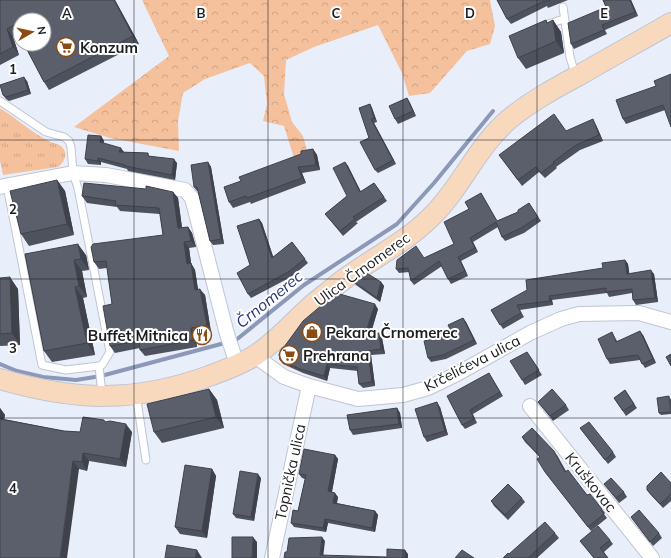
<svg xmlns="http://www.w3.org/2000/svg" width="671" height="558" font-family="Mulish,sans-serif">
	<style>
		.grass { fill: url(#grass-tufts) }
		.forest { fill: url(#forest-crowns) }
		.lines { fill: none; stroke-linecap: round; stroke-linejoin: round }
		.stream { stroke: #8b98b8; stroke-width: 4 }
		.lane-casing { stroke: #c0c5d2; stroke-width: 9 }
		.street-casing { stroke: #c0c5d2; stroke-width: 16 }
		.secondary-casing { stroke: #c0c5d2; stroke-width: 22 }
		.lane { stroke: #fff; stroke-width: 7 }
		.street { stroke: #fff; stroke-width: 14 }
		.secondary { stroke: #f8d9bd; stroke-width: 20 }
		.wall { fill: #4e525c }
		.shaded-wall { fill: #40424b }
		.building { fill: #5b5f6b; stroke: #40424b }
		.grid { fill: none; stroke: #1c1e22; stroke-width: 1; stroke-opacity: 0.55 }
		.labels { text-anchor: middle; dominant-baseline: central; stroke-width: 4; stroke-linejoin: round; paint-order: stroke }
		.poi-label { font-size: 15px; font-weight: bold; fill: #1c1e22; stroke: #fff; text-anchor: start }
		.street-label { font-size: 15px; fill: #1c1e22; stroke: #fff }
		.water-label { font-size: 16px; font-style: italic; fill: #253574; stroke: #fff }
		.grid-label { font-size: 13px; text-anchor: middle; font-weight: bold; fill: #1c1e22; stroke: #fff; stroke-width: 4; stroke-linejoin: round; paint-order: stroke }
	</style>
	<defs>
		<pattern id="grass-tufts" width="24" height="20" patternUnits="userSpaceOnUse"><rect width="24" height="20" fill="#f5c09c"/><path d="M3 7l-1-3M5 7V3M7 7l1-3M15 17l-1-3M17 17v-4M19 17l1-3" fill="none" stroke="#d1a586"/></pattern>
		<pattern id="forest-crowns" width="20" height="18" patternUnits="userSpaceOnUse"><rect width="20" height="18" fill="#f5c09c"/><path d="M2 6a3 3 0 1 1 6 0M12 15a3 3 0 1 1 6 0" fill="none" stroke="#d1a586"/></pattern>
	</defs>
	<rect width="100%" height="100%" fill="#e9eefb"/>
	<path class="grass" d="M0 108C16 118 32 133 49 141 54 144 59 143 63 148 68 154 64 163 58 167L3 175 0 161Z"/>
	<path class="forest" d="M142 0H490L495 26 490 44 467 51 430 93 409 96 402 73 378 25 314 47 286 60 284 94 292 122 303 136 308 154 294 158 284 126 263 121 267 104 264 76 250 63 205 79 183 93 178 121 179 151 110 138 74 127 169 56Z"/>
	<g class="lines">
		<path class="stream" d="M0 364 17 371 43 377 76 380 101 376 236 340 304 285 397 224 434 183 493 111"/>
		<g class="lane-casing">
			<path id="lane" d="M563 7 570 57 576 77
				M545 25 564 19
				M0 101 46 132 64 137 69 141 71 147 73 173 78 188 110 352 102 365 99 366 102 394
				M7 186 42 365 66 370 99 366
				M136 394 146 460"/>
		</g>
		<g class="street-casing">
			<path id="street" d="M0 187 73 173 106 175 185 190 192 198 227 334 237 364
				M255 356 284 377 309 386 358 399 403 395 428 388 457 374 530 333 561 319 579 314 639 313 671 322
				M530 406 652 558
				M272 558 309 386"/>
		</g>
		<g class="secondary-casing">
			<path id="secondary" d="M0 379C76 401 135 403 209 376 225 370 243 364 257 354 277 341 293 322 311 306 320 298 330 291 339 283 369 260 404 244 431 217 461 188 476 148 508 120 531 101 557 87 583 73 612 56 642 40 671 23"/>
		</g>
		<use href="#lane" class="lane"/>
		<use href="#street" class="street"/>
		<use href="#secondary" class="secondary"/>
	</g>
	<path class="wall" d="M0 0H115L139 44 49 90 44 82 19 34 13 37 19 55 0 65Z
		M497 0H568L548 8 547 6 511 24 507 19Z
		M603 0H631L638 16 605 30 607 34 574 49 571 44 606 7Z
		M546 20 548 23 553 20 561 32 564 53 526 69 518 58Z
		M27 81 31 94 9 101 6 99 3 95Z
		M656 86 665 110 626 124 623 119Z
		M407 98 410 103 416 116 398 124 395 119Z
		M370 104 372 108 377 122 374 123 396 164 378 173 375 170 369 138Z
		M596 125 603 141 580 150 556 167 557 168 545 178 539 172 522 186 499 155 566 131Z
		M101 136 104 141 103 143 124 152 148 153 149 156 177 163 175 180 128 171 127 169 101 162V165L88 164 85 159Z
		M313 149 317 155 320 170 302 173 306 183 251 204 250 202 233 208 229 202 241 181Z
		M208 162 211 167 224 244 213 245 210 241 198 191H197L194 187Z
		M345 162 348 166 361 192 374 183 387 201 356 222 358 223 343 236 325 214 347 196Z
		M57 180 65 191 74 235 29 246 21 234Z
		M173 192 178 198 182 228 188 227 192 233 196 247 189 248 191 263 195 270 198 289 205 295 211 332 195 335 197 347 145 356 140 350V348L115 353 110 346 112 304 107 268 99 269 94 262 163 235 160 214 120 211 117 207 87 203 82 196Z
		M481 193 497 221 518 212 529 203 541 221 524 233 505 241 502 237 498 227 473 242 478 252 461 261 468 276 451 284 448 279 442 266 414 285 411 281 409 272 399 273 396 269 424 258 454 244 469 209Z
		M259 219 262 223 273 257 292 242 308 263 291 277 251 298 248 294 250 265Z
		M25 254 86 255 89 270 82 271 87 297 83 298 95 355 52 362 44 351Z
		M625 260 628 264 629 273 654 274 658 302 636 305 633 300 632 293 609 297 607 293 552 300 553 305 520 310 524 317 503 329 491 310Z
		M0 278 18 289 20 345 0 346Z
		M353 281 381 282 384 286 380 302 356 285Z
		M378 309 370 335 379 333 382 338 385 354 371 355 375 386 363 388 359 384 358 371 330 368 327 381 303 373 283 364 280 360Z
		M463 318 466 322 477 344 446 359 431 362 428 358 453 335Z
		M612 332 617 341 643 335 656 363 645 368 640 360 610 364 607 359Z
		M527 352 542 375 525 385 522 380Z
		M489 373 503 396 473 414 477 423 465 429 462 425Z
		M209 389 217 400 224 428 162 443 154 432Z
		M625 390 637 408 626 416 614 398Z
		M671 398V414L661 415 659 413Z
		M538 402 566 405 569 410 553 421Z
		M440 407 448 435 427 442 424 437Z
		M0 408 5 415 4 419 64 431 80 432 106 422 132 432 126 467 89 461 87 471 79 469 0 558Z
		M397 408 400 413 402 428 353 435 350 430Z
		M580 428 613 452 616 457 608 464Z
		M522 437 557 455 566 471 587 495 602 509 605 513 604 514 607 518 591 531 545 472 540 457 525 442Z
		M335 455 338 459 332 492 338 497 337 503 375 511 378 515 375 532 328 523 326 532 294 527 291 523 298 511 305 479 302 478 299 474Z
		M212 469 216 476 207 538 180 534 175 527Z
		M261 478 254 521 236 518 233 514Z
		M671 483V501L663 508 650 494 647 490Z
		M604 484 624 492 627 497 619 503Z
		M522 498 525 502 508 520 494 506 491 501Z
		M631 517 659 533 662 538 653 546Z
		M555 533 559 538 537 558H503L509 554Z
		M610 540 613 544 604 552 608 558H594L580 541Z"/>
	<path class="shaded-wall" d="M114 0H115L139 44 133 36Z
		M630 0H631L638 16 635 12Z
		M553 20 561 32 564 53 556 41Z
		M7 29 13 37 19 55 13 47Z
		M24 77 27 81 31 94 28 90Z
		M407 98 410 103 416 116 413 111Z
		M370 104 372 108 377 122 374 118Z
		M371 119 374 123 396 164 393 160Z
		M593 119 596 125 603 141 599 135Z
		M101 136 104 141 103 146 100 142Z
		M121 148 124 152 122 157 119 152Z
		M313 149 317 155 320 170 316 165Z
		M98 158 101 162V165L98 161Z
		M174 159 177 163 175 180 172 175Z
		M208 162 211 167 224 244 221 239Z
		M345 162 348 166 363 196 360 192Z
		M298 167 302 173 306 183 302 178Z
		M57 180 65 191 74 235 67 224Z
		M173 192 178 198 183 235 178 228Z
		M259 219 262 223 275 262 272 258Z
		M188 227 192 233 196 247 191 241Z
		M470 238 473 242 478 252 475 248Z
		M184 242 189 248 191 263 195 270 199 296 195 290 187 264Z
		M78 244 86 255 89 270 81 259Z
		M458 257 461 261 468 276 465 271Z
		M74 260 82 271 87 297 79 286Z
		M625 260 628 264 630 278 627 274Z
		M651 270 654 274 658 302 655 298Z
		M10 277 18 289 20 345 12 333Z
		M381 282 384 286 380 302 377 298Z
		M75 287 83 298 95 355 87 343Z
		M200 289 205 295 211 332 207 325Z
		M549 296 552 300 553 305 550 301Z
		M375 304 378 309 369 340 365 335Z
		M463 318 466 322 477 344 474 340Z
		M191 328 195 335 197 347 193 340Z
		M640 331 643 335 656 363 653 359Z
		M379 333 382 338 385 354 381 349Z
		M368 351 371 355 375 386 372 382Z
		M327 364 330 368 327 381 324 376Z
		M209 389 217 400 224 428 216 417Z
		M437 402 440 407 448 435 445 431Z
		M0 408 5 415 3 426 0 423Z
		M397 408 400 413 402 428 399 424Z
		M126 424 132 432 126 467 120 459Z
		M83 453 89 461 87 471 82 462Z
		M335 455 338 459 331 496 328 491Z
		M73 461 79 469 67 558H60Z
		M212 469 216 476 207 538 202 531Z
		M258 474 261 478 254 521 251 517Z
		M335 493 338 497 336 507 333 503Z
		M375 511 378 515 375 532 372 528Z
		M325 519 328 523 326 532 323 528Z
		M253 537 257 542V558H252Z
		M322 537 325 541 323 558 320 555Z
		M197 550 202 558H195Z
		M405 550 408 554V558H405Z"/>
	<path class="building" d="M0 0H114L133 36 44 82 24 44H44V20H20V37L14 25 7 29 13 47 0 54Z
		M497 0H550L544 2V1L507 19Z
		M603 0H630L635 12 602 25 604 30 571 44 568 23 606 7Z
		M546 20 547 23 553 20 556 41 518 58 509 36Z
		M671 74V127L663 105 623 119 616 100 656 86 654 81Z
		M24 77 28 90 6 97 3 95 0 85Z
		M407 98 413 111 395 119 389 106Z
		M370 104 374 118 371 119 393 160 375 170 360 142 369 138 359 108Z
		M554 114 566 131 593 119 599 135 576 145 553 162 554 163 541 173 536 167 518 180 499 155Z
		M88 135 101 136 100 142 121 148 119 152 148 153V156L174 159 172 175 125 166V165L98 158V161L85 159Z
		M313 149 316 165 298 167 302 178 247 198 246 196 229 202 224 187 241 181 239 177 301 154V151Z
		M208 162 221 239 210 241 197 187H194L191 165Z
		M345 162 360 192 374 183 384 197 353 217 355 219 340 231 325 214 347 196 333 168Z
		M57 180 67 224 21 234 10 191Z
		M84 183 146 189V186L173 192 178 228 188 227 191 241 184 242 187 264 191 263 195 290 200 289 207 325 191 328 193 340 140 350 139 341 110 346 103 306 112 304 106 261 94 262 91 247 93 244 163 235 159 208 115 205 116 201 82 196Z
		M481 193 497 221 518 212V210L529 203 538 217 521 228 502 237 496 222 470 238 475 248 458 257 465 271 448 279 439 261 411 281 408 268 396 269 397 260 416 246 424 258 454 244 444 222 469 209 465 202Z
		M259 219 272 258 292 242 305 259 288 272 248 294 237 273 250 265 237 226Z
		M78 244 81 259 74 260 79 286 75 287 87 343 44 351 25 254Z
		M625 260 627 274 651 270 655 298 633 300 632 289 606 292V288L549 296 550 301 517 305 521 313 500 325 491 310 527 290 526 280 603 268 602 263Z
		M365 272 381 282 377 298 353 281Z
		M10 277 12 333 0 334V278Z
		M336 293 375 304 365 335 379 333 381 349 368 351 372 382 359 384 357 367 327 364 324 376 300 369 280 360 279 354 303 321Z
		M463 318 474 340 443 355 428 358 424 341 453 335 448 325Z
		M640 331 653 359 642 364 638 355 607 359 598 339 612 332 616 342Z
		M527 352 539 370 522 380 510 361Z
		M671 354V366L666 357Z
		M489 373 500 392 470 410 474 419 462 425 447 396Z
		M209 389 216 417 154 432 147 404Z
		M552 389 566 405 550 416 538 402Z
		M625 390 634 404 623 411 614 398Z
		M669 396 671 412 659 413 657 398Z
		M437 402 445 431 424 437 415 409Z
		M397 408 399 424 350 430 347 415Z
		M83 417 104 420 105 422 110 421 126 424 120 459 83 453 82 462 73 461 60 558H0V419L64 431 80 432Z
		M589 422 613 452 605 460 580 428Z
		M532 428 554 451 565 472 568 470 587 495 590 494 602 509 601 510 604 514 588 527 545 472 537 459 540 457 522 437Z
		M304 449 335 455 328 491 335 493 333 503 375 511 372 528 325 519 323 528 291 523 293 510 298 511 306 475 299 474Z
		M185 465 212 469 202 531 175 527Z
		M240 471 258 474 251 517 233 514Z
		M661 472 671 483V494L660 504 647 490V486Z
		M611 478 624 492 616 498 604 484Z
		M508 484 522 498 505 515 491 501Z
		M639 510 659 533 650 542 631 517Z
		M545 522 555 533 528 558H503L508 553 509 554Z
		M598 526 610 540 600 548 608 558H594L580 541Z
		M232 537H253L252 558H232Z
		M322 537 320 555 387 557V549L405 550V558H284L285 552H287L289 538Z
		M167 545 197 550 195 558H165Z
		M462 550 474 558H455Z"/>
	<path class="grid" d="M134 0V558M268 0V558M403 0V558M537 0V558M0 140H671M0 279H671M0 418H671"/>
	<defs>
		<g id="supermarket-ring" transform="scale(1)"><circle r="9.5" fill="#fff" stroke="#8b4b13" stroke-width="1.5"/><path d="M-6-5.5h2.5l.6 2H6L4.5 2H-2.5L-4.4-4H-6ZM-1.5 3.2a1.3 1.3 0 1 0 .1 0ZM3 3.2a1.3 1.3 0 1 0 .1 0Z" fill="#8b4b13"/></g>
		<g id="shop-ring" transform="scale(1)"><circle r="9.5" fill="#fff" stroke="#8b4b13" stroke-width="1.5"/><path d="M-5-2.5h2.3a2.7 3.5 0 0 1 5.4 0H5L5.5 6h-11ZM-1.5-2.5h3a1.5 2.3 0 0 0-3 0Z" fill="#8b4b13"/></g>
		<g id="restaurant-ring" transform="scale(1)"><circle r="9.5" fill="#fff" stroke="#8b4b13" stroke-width="1.5"/><path d="M-5-6h1v4h1v-4h1v4h1v-4h1v5L-1.5 .5V6h-2V.5L-5-1ZM5-6V6H3V1.5H1.5Q1.5-4 5-6Z" fill="#8b4b13"/></g>
	</defs>
	<g fill-rule="evenodd">
		<use href="#supermarket-ring" x="66" y="47"/>
		<use href="#shop-ring" x="312" y="332"/>
		<use href="#restaurant-ring" x="202" y="335"/>
		<use href="#supermarket-ring" x="289" y="355"/>
	</g>
	<g class="labels">
		<g class="poi-label">
			<text x="80" y="47">Konzum</text>
			<text x="326" y="332">Pekara Črnomerec</text>
			<text x="188" y="335" text-anchor="end">Buffet Mitnica</text>
			<text x="303" y="355">Prehrana</text>
		</g>
		<g class="street-label">
			<text transform="translate(362 269) rotate(-36)">Ulica Črnomerec</text>
			<text transform="translate(472 363) rotate(-27)">Krčelićeva ulica</text>
			<text transform="translate(290 472) rotate(-78)">Topnička ulica</text>
			<text transform="translate(591 482) rotate(51)">Kruškovac</text>
		</g>
		<g class="water-label">
			<text transform="translate(269 299) rotate(-39)">Črnomerec</text>
		</g>
	</g>
	<g class="grid-label">
		<text x="67" y="18">A</text>
		<text x="201" y="18">B</text>
		<text x="336" y="18">C</text>
		<text x="470" y="18">D</text>
		<text x="604" y="18">E</text>
		<text x="13" y="74">1</text>
		<text x="13" y="214">2</text>
		<text x="13" y="353">3</text>
		<text x="13" y="493">4</text>
	</g>
	<g transform="translate(32 32) rotate(81)"><circle r="19" fill="#ffffff" stroke="#a4a5a7"/>
	<path d="M0-3L7 15L0 10L-7 15Z" fill="#8b4b13"/>
	<text y="-6" font-size="11" font-weight="bold" text-anchor="middle" fill="#1c1e22">N</text>
	</g>
</svg>
